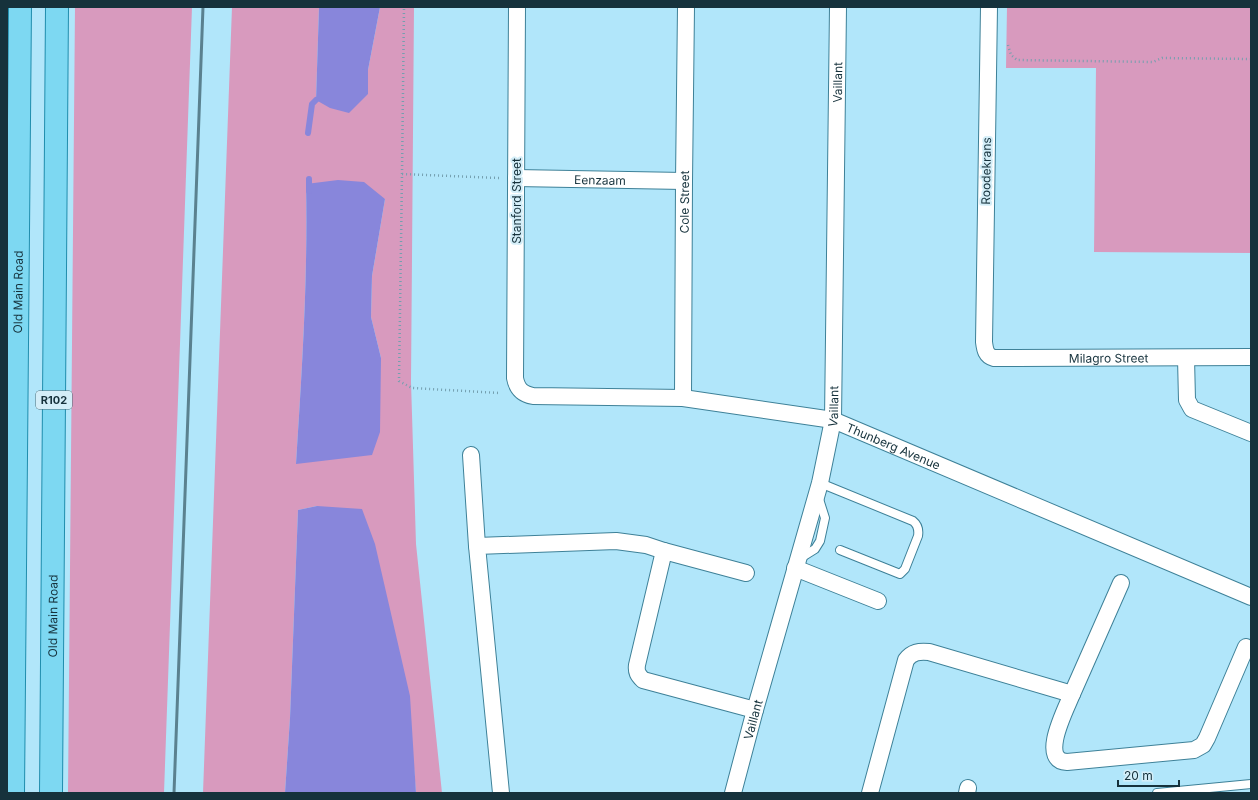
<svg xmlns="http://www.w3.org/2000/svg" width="1258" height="800" font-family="Inter,sans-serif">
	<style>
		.green { fill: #d89abe; fill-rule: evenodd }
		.water { fill: #8886db }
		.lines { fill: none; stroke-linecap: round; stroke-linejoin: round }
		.stream { stroke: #8886db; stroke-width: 6 }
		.service-casing { stroke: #3e8198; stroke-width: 10 }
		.minor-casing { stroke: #3e8198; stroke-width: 18 }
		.primary-casing { stroke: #208dad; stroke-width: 24 }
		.path { stroke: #749faf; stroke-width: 2.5; stroke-dasharray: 1 3; stroke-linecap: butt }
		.service { stroke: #fff; stroke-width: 8 }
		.minor { stroke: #fff; stroke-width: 16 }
		.primary { stroke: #7dd8f2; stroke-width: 22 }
		.rail { stroke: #5a818f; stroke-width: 3 }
		.labels { text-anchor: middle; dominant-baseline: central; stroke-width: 4; stroke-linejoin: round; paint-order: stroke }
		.shield { fill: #d4eef8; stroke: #4f6a74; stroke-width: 1 }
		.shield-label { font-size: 11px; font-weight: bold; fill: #16323c }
		.street-label { font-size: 12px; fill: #16323c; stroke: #d4eef8 }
	</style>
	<rect width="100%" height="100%" fill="#b1e6fa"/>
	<path class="green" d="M75 7H192L164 793H68Z
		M232 7H319L316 100 368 94V70L380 7H414L411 382 416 544 442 793H416L414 768 317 506 298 510 290 718 285 793H203ZM306 184 385 199 372 276 371 317 381 358 296 464C302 370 308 278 306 184Z
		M1007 7H1251V253L1094 252 1096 68H1006Z"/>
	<path class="water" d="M319 7H380L368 70V94L349 113 330 108 316 100Z
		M338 180 364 182 385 199 372 276 371 317 381 358 380 432 372 455 296 464C302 370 308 278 306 184Z
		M317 506 362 509 375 544 410 696 416 793H285L290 718 298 510Z"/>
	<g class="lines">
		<path class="stream" d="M308 133 312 104 316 100
			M309 179V191"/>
		<g class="service-casing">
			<path id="service" d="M820 483 913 521C918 525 919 530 918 536L905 569 900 574 840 550
				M799 559 815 549 820 541 825 518 818 496
				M1157 793 1251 784"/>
		</g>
		<g class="minor-casing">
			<g id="minor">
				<path id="s1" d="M517 7 515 378C517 389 522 394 533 396L683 398 833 420 1251 597"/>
				<path id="s2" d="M989 7 984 342C985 350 986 356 994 358L1251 357"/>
				<path id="s3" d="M516 178 684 181"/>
				<path d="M1186 358 1187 400 1192 409 1251 433"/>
				<path id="s4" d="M683 398 684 181 686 7"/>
				<path d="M471 455 477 546"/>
				<path d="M664 551 746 573"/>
				<path d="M795 568 878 601"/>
				<path d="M1072 694 1121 583"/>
				<path d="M501 793 477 546 616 541 646 545 664 551 637 665C636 672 638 675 643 680L755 710"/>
				<path id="s5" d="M733 793 755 710 820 483 833 420 838 7"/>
				<path d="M870 793 906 660C912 652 919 651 929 652L1072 694C1067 707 1038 761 1067 762L1194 750 1203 745 1207 738 1246 647"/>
				<path d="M967 793 968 788"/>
			</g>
		</g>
		<g class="primary-casing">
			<g id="primary">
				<path id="s6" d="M13 793 20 7"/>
				<path id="s7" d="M51 793 57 7"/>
			</g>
		</g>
		<path class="path" d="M1008 45 1011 55 1017 60 1153 62 1162 58 1251 59
			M402 174 404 7
			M499 178 402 174 399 381 412 388 500 393"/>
		<use href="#service" class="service"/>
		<use href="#minor" class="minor"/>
		<use href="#primary" class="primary"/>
		<path class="rail" d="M174 793 203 7"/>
	</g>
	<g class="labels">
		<rect class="shield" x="36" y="391" width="36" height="18" rx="3"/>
		<g class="shield-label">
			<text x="54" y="400">R102</text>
		</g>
		<g class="street-label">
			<text stroke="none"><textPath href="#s5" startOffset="724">Vaillant</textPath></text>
			<text transform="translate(986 171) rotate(-89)">Roodekrans</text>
			<text stroke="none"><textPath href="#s3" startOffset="84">Eenzaam</textPath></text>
			<text transform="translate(516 201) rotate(-90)">Stanford Street</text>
			<text stroke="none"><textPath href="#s4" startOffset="196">Cole Street</textPath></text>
			<text stroke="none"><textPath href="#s6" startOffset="501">Old Main Road</textPath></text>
			<text stroke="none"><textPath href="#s2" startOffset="470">Milagro Street</textPath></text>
			<text stroke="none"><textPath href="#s5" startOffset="400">Vaillant</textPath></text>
			<text stroke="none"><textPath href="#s1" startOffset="766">Thunberg Avenue</textPath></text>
			<text stroke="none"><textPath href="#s7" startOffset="177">Old Main Road</textPath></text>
			<text stroke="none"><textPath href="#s5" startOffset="76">Vaillant</textPath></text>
		</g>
	</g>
	<rect width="1258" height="800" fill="none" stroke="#16323c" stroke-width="16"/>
	<path d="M1118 780v6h61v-6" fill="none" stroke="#16323c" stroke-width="2"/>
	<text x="1124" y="780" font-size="12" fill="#16323c" stroke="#d4eef8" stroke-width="3" paint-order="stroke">20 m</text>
</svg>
